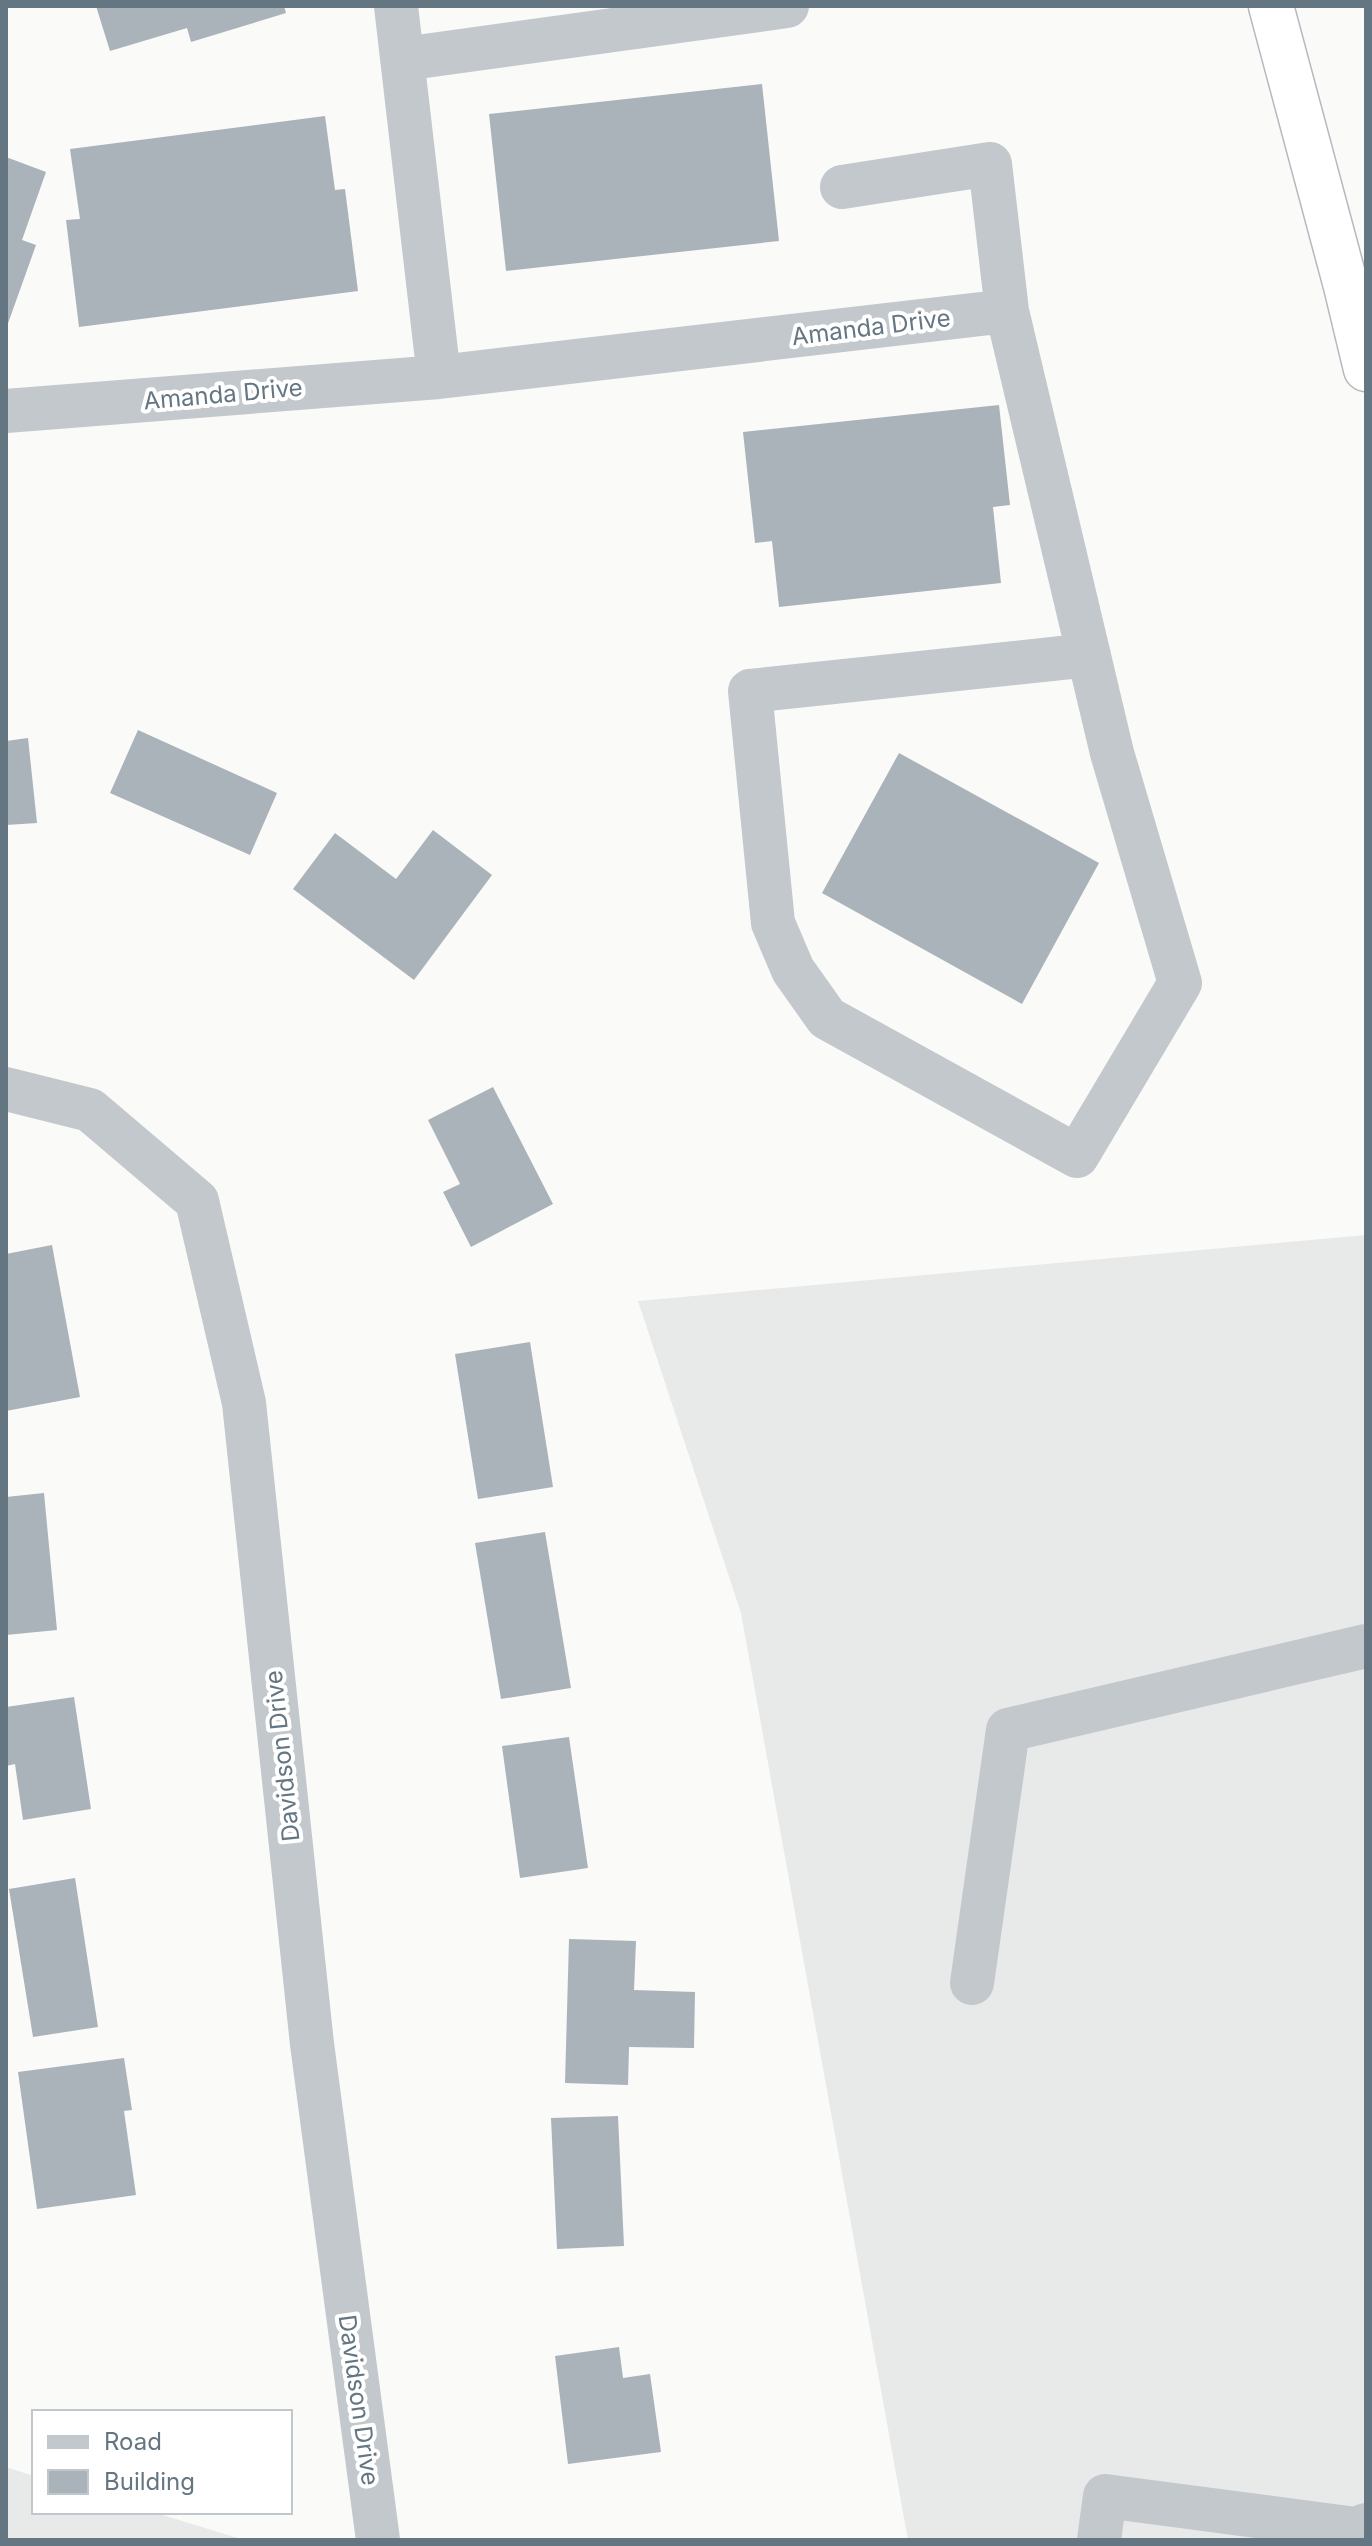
<svg xmlns="http://www.w3.org/2000/svg" width="1372" height="2546" font-family="Inter,sans-serif">
	<style>
		.built { fill: #e8e9e9 }
		.building { fill: #aab3b9 }
		.lines { fill: none; stroke-linecap: round; stroke-linejoin: round }
		.highway-casing { stroke: #b4b9bd; stroke-width: 47 }
		.minor { stroke: #c3c8cc; stroke-width: 44 }
		.highway { stroke: #fff; stroke-width: 44 }
		.labels { text-anchor: middle; dominant-baseline: central; stroke-width: 8; stroke-linejoin: round; paint-order: stroke }
		.street-label { font-size: 24px; fill: #657683; stroke: #fff }
	</style>
	<rect width="100%" height="100%" fill="#fafaf8"/>
	<path class="built" d="M1366 1235V2540H908L741 1613 638 1301Z
		M6 2467 34 2476V2512H153L244 2540H6Z"/>
	<path class="building" d="M96 6H284L286 13 191 42 187 28 110 51Z
		M762 84 779 241 506 271 489 114Z
		M325 116 335 190 345 189 358 291 79 327 66 220 80 219 70 149Z
		M6 157 46 172 22 240 36 245 6 329Z
		M999 405 1010 505 993 507 1001 583 779 607 772 541 755 543 743 432Z
		M138 730 277 793 250 855 110 793Z
		M28 738 37 823 6 825V741Z
		M899 753 1099 863 1022 1004 822 893Z
		M433 830 492 875 414 980 293 889 335 833 396 879Z
		M493 1087 553 1204 471 1247 443 1192 460 1184 428 1120Z
		M52 1245 80 1397 6 1411V1254Z
		M530 1342 553 1487 478 1499 455 1354Z
		M44 1493 57 1630 6 1635V1497Z
		M545 1532 571 1688 501 1699 475 1543Z
		M74 1697 91 1809 23 1820 15 1764 6 1766V1707Z
		M569 1737 588 1868 520 1878 502 1746Z
		M75 1878 98 2027 33 2037 9 1889Z
		M569 1939 636 1941 634 1990 695 1992 694 2048 629 2047 628 2085 565 2083Z
		M124 2058 132 2110 124 2111 136 2195 37 2209 18 2072Z
		M618 2116 624 2246 557 2249 551 2118Z
		M619 2347 623 2378 650 2374 661 2452 568 2464 555 2356Z"/>
	<g class="lines">
		<g class="highway-casing">
			<path id="highway" d="M1271 6 1346 286 1366 369"/>
		</g>
		<path class="minor" d="M403 59 787 6
			M842 187 990 164 1007 311 1112 753 1180 983 1077 1156 827 1018 793 970 773 923 750 691 1089 655
			M439 377 1007 311
			M6 411 439 377 396 6
			M6 1089 90 1110 197 1201 244 1403 312 2044 378 2540
			M972 1983 1008 1730 1366 1646
			M1099 2540 1105 2496 1356 2529 1366 2525"/>
		<use href="#highway" class="highway"/>
	</g>
	<g class="labels">
		<g class="street-label">
			<text transform="translate(871 327) rotate(-7)">Amanda Drive</text>
			<text transform="translate(223 394) rotate(-5)">Amanda Drive</text>
			<text transform="translate(282 1756) rotate(-96)">Davidson Drive</text>
			<text transform="translate(359 2400) rotate(82)">Davidson Drive</text>
		</g>
	</g>
	<rect width="1372" height="2546" fill="none" stroke="#657683" stroke-width="16"/>
	<rect x="32" y="2410" width="260" height="104" fill="#ffffff" stroke="#c1c8cd" stroke-width="2"/>
	<rect x="48" y="2436" width="40" height="12" fill="#c3c8cc" stroke="#c1c8cd" stroke-width="2"/>
	<text x="104" y="2450" font-size="24" fill="#657683">Road</text>
	<rect x="48" y="2470" width="40" height="24" fill="#aab3b9" stroke="#c1c8cd" stroke-width="2"/>
	<text x="104" y="2490" font-size="24" fill="#657683">Building</text>
</svg>
